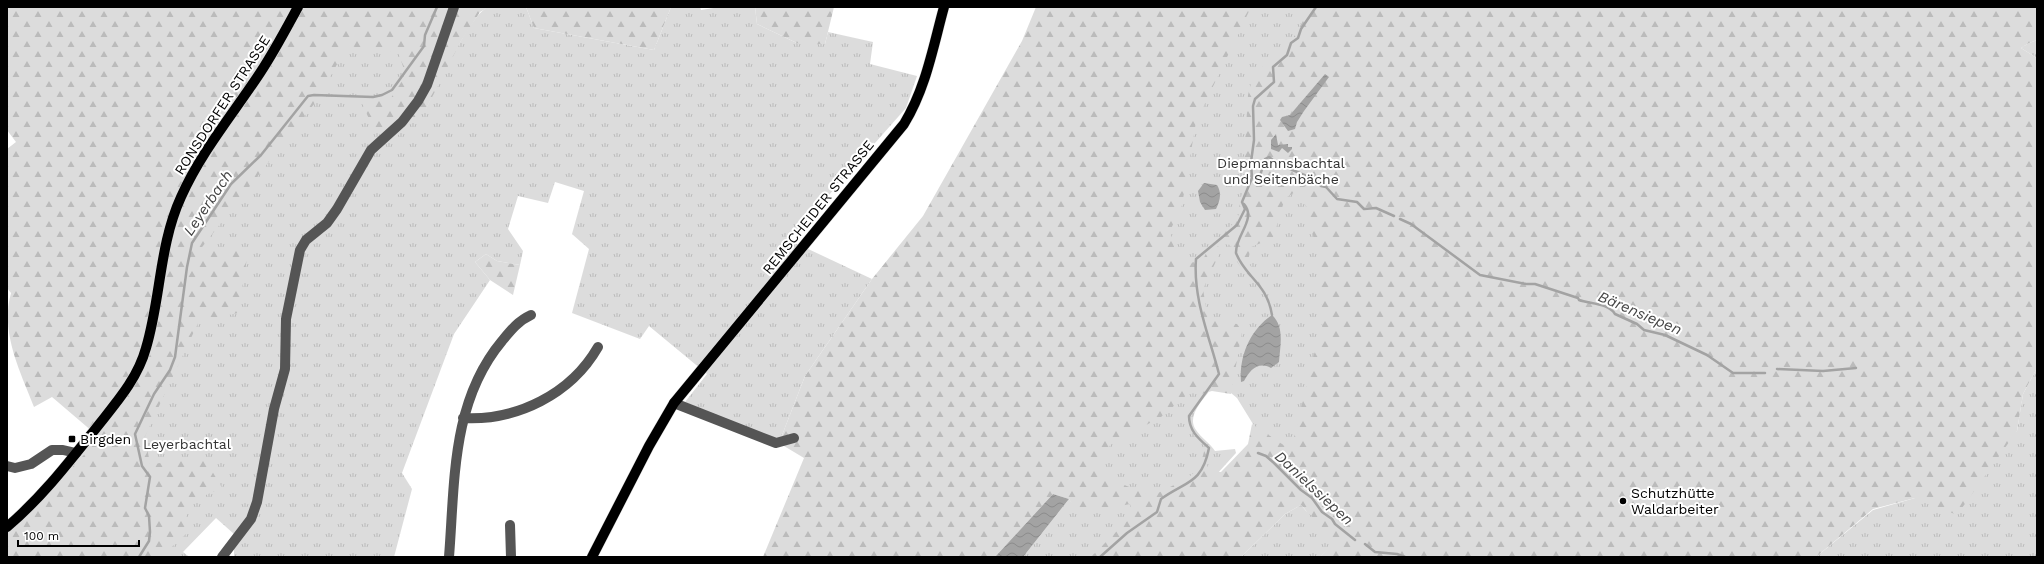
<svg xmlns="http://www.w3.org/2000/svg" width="2044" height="564" font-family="'Work Sans',sans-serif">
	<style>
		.grass { fill: url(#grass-tufts) }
		.forest { fill: url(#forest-firs); fill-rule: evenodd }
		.water { fill: url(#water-waves) }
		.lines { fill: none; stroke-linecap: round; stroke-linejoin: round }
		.stream { stroke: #a3a3a3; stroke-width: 2.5 }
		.major-casing { stroke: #dbdbdb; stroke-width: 11 }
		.minor { stroke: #555; stroke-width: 10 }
		.major { stroke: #000; stroke-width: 10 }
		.poi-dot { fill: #000; stroke: #fff; stroke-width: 1.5 }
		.labels { text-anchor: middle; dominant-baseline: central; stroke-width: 4; stroke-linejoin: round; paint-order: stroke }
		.street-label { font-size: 14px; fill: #000; stroke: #fff }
		.park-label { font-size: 14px; fill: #333; stroke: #fff }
		.poi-label { font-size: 14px; fill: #000; stroke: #fff; text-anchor: start }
		.water-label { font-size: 15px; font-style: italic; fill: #444; stroke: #fff }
	</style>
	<defs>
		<pattern id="grass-tufts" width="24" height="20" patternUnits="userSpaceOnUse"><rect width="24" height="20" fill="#dcdcdc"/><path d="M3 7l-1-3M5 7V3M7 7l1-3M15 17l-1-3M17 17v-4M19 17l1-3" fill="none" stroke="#bbb"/></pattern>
		<pattern id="forest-firs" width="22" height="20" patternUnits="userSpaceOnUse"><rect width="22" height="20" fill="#dcdcdc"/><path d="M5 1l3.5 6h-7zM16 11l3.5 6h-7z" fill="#bbb"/></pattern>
		<pattern id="water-waves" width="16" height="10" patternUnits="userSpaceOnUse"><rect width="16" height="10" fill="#a3a3a3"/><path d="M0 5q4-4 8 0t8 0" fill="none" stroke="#8b8b8b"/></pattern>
	</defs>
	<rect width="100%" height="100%" fill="#fff"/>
	<path class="grass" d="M448 7 426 109C436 90 471 11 489 7 500 4 515 7 526 7L534 28 654 50 671 7H700L701 10 720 7H755L757 24 799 44H825L828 32 873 42 870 64 917 76 906 108 789 240 872 279 805 376 779 443 685 402 707 374 649 326 640 339 572 313 589 249 572 234 584 191 555 182 548 203 518 196 508 229 523 251 520 265 497 261 486 254 475 262 490 280 454 334 402 473 412 489 394 557H234V534L216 518 183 552 189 557H7V534L126 400 271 68Z
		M1184 7H1448L1349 530 1320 557H1241L1285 514 1301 505 1307 512 1237 398 1231 393 1211 389C1203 400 1186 416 1196 430 1201 438 1210 443 1215 451L1235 449 1236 453 1216 475 1130 557H1023L1069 499 1072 503 1056 452 1159 271Z
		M2037 40V58L2021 48 2029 43Z
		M2037 368V557H1816L1873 510 1915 498 2017 431 2023 394Z"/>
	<path class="forest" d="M7 7H489L480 12 461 41 426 109 394 139 374 130 361 101 391 98 406 75 398 52 347 46 318 99 199 251 228 249 248 252 238 313 199 321 145 436 150 464 205 459 222 488 185 504 188 532 165 553V557H7V532L25 517 100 438 52 397 34 407C20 371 0 332 11 293L7 288V149L16 142 7 130Z
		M526 7H671L654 50 534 28Z
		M755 7H834L825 44H799L757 24Z
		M1036 7H1251L1196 122 1182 205 1170 231 1177 258 1190 263 1203 260 1207 251 1217 248 1225 231 1235 222 1240 212 1239 203 1249 173 1244 159 1248 95 1253 76 1262 67 1285 54 1301 23 1298 13 1283 7H2037V40L2029 43 2021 48 2037 58V368L2023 394 2017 431 1957 515 1915 498 1873 509 1816 557H1320L1335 541 1301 505 1285 514 1241 557H1091L1133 515 1130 504 1078 514 1069 499 1053 494 995 557H763L804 458 779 443 805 376 872 279 923 216 1022 41ZM1323 75 1325 81C1318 94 1300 108 1297 124L1285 116 1290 115ZM1273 136 1276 138 1278 145H1286L1288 148 1285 150 1282 148 1270 145ZM1311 183 1305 203 1319 259 1323 337 1314 354 1291 450 1252 424 1248 444 1221 472 1208 471 1205 447C1200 472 1193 476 1172 486 1166 489 1158 494 1152 494 1140 494 1103 475 1093 468L1111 444 1161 417 1189 393 1201 394 1212 391 1231 394 1242 331 1237 324 1208 320 1203 289 1224 244 1231 245C1233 264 1249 275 1262 288L1248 261 1251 247 1273 238 1285 198Z
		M486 254 497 261 520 265 513 295 490 280 475 262Z"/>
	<path class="water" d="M1325 74 1329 77 1304 111 1297 122 1295 129 1288 131 1280 120 1282 117 1290 115Z
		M1276 134 1278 145 1288 144V147H1292V149L1288 153 1282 148 1279 152 1271 149V140Z
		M1204 183 1217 185C1222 193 1220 201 1216 209L1205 210 1200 202 1198 191Z
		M1272 315C1285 327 1280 346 1279 362L1271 368C1258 361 1250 370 1244 381L1241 382C1239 356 1250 330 1272 315Z
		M1053 494 1069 499 1023 557H995Z"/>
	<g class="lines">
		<path class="stream" d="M1252 178 1260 176 1265 159 1269 157C1284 170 1309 173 1321 186L1326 187 1337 199 1357 202 1364 209 1376 208 1394 216
			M1244 204C1257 219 1235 236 1236 253 1245 277 1267 283 1272 315
			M1400 219 1411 224 1480 275 1526 284H1535L1578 298 1579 300C1590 304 1608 303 1615 314L1637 324 1644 330 1665 335 1707 355 1733 373H1765
			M1777 369 1823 371 1856 368
			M1258 453 1266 456 1274 463 1301 490 1312 498 1322 512 1332 519 1335 524 1355 540
			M1365 544 1375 552 1397 554 1405 557
			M139 557 149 541 150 532 149 516 145 508 150 477 142 466 135 434 154 394 170 370 175 357 187 267 192 243 231 184 261 155 308 96 314 95 373 97 382 95 392 90 424 46 425 35 437 7
			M1100 557 1127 533 1157 512 1161 499C1186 481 1202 484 1209 448 1199 439 1189 431 1189 416L1219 374C1209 335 1193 299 1196 259L1237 225 1245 209 1242 202 1252 178 1251 162 1254 140 1253 106 1255 99 1274 82 1273 67 1287 55 1291 43 1298 38 1301 29 1316 7"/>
		<g class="major-casing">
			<path id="major" d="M7 527C40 499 66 466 93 432 113 406 137 381 146 348 161 298 159 245 181 197 201 152 233 114 260 73 274 52 286 29 298 7
				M592 557 649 446 674 403 904 124C926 88 933 47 944 7"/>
		</g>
		<path class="minor" d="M674 403 776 443 794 438
			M463 418C517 421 571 394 598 347
			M7 466 15 468 31 464 52 450H63L76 453
			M510 525 511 557
			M222 557 251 519 257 502 274 409 285 369 286 319 300 250 306 240 327 223 337 209 371 150 402 122 418 101 427 85 454 7
			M449 557C455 482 451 402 502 341 511 330 518 321 531 315"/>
		<use href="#major" class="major"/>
	</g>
	<g class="poi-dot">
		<rect x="68" y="435" width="8" height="8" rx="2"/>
		<circle cx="1623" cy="501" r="4"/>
	</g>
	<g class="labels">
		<g class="street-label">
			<text transform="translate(222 105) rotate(-57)">RONSDORFER STRASSE</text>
			<text transform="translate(818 207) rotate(-51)">REMSCHEIDER STRASSE</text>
		</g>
		<g class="park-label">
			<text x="1281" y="163">Diepmannsbachtal<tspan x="1281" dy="16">und Seitenbäche</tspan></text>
			<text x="187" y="444">Leyerbachtal</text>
		</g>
		<g class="poi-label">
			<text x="80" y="439">Birgden</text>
			<text x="1631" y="493">Schutzhütte<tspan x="1631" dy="16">Waldarbeiter</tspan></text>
		</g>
		<g class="water-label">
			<text transform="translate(208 203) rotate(-56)">Leyerbach</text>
			<text transform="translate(1640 313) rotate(23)">Bärensiepen</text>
			<text transform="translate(1314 488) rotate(43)">Danielssiepen</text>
		</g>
	</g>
	<rect width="2044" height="564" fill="none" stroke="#000000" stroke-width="16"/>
	<path d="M18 540v6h121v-6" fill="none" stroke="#000000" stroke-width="2"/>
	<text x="24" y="540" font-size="12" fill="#000000" stroke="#ffffff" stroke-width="3" paint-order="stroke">100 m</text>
</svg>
